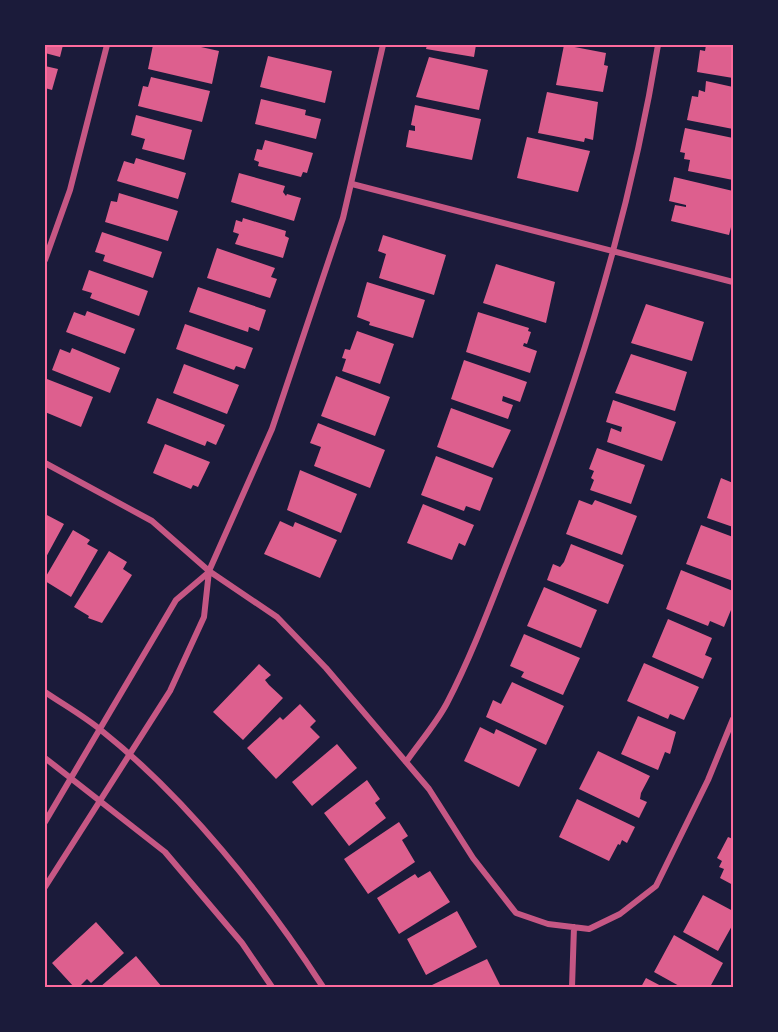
<svg xmlns="http://www.w3.org/2000/svg" width="778" height="1032" font-family="Georgia,serif">
	<style>
		.building { fill: #dd5f8e }
		.lines { fill: none; stroke-linecap: round; stroke-linejoin: round }
		.minor { stroke: #c65784; stroke-width: 6 }
		.neatline { fill: none; stroke: #ff6b9d; stroke-width: 2 }
	</style>
	<rect width="100%" height="100%" fill="#1b1b3a"/>
	<path class="building" d="M45 45H63L60 57 45 53Z
		M153 45H192L219 51 212 84 148 69Z
		M427 45H476L474 57 426 49Z
		M564 45 606 53 604 65 608 66 603 92 556 85Z
		M706 45H733V78L697 72 700 50 705 51Z
		M268 56 332 71 325 103 260 87Z
		M429 57 488 70 479 110 416 97Z
		M45 66 58 69 52 90 45 88Z
		M151 77 210 91 202 122 138 106 143 86 148 87Z
		M706 81 733 87V129L687 120 692 96 698 97 699 90 705 92Z
		M547 92 598 102 593 140 585 138 584 142 538 133Z
		M261 99 306 110 305 115 321 119 316 139 255 124Z
		M415 105 481 119 472 160 406 147 409 130 415 131V126L411 125Z
		M136 115 192 130 184 160 142 149 145 139 131 135Z
		M685 128 733 138V180L688 171 690 160 684 159 685 153 680 152Z
		M527 137 590 151 578 192 517 178Z
		M265 140 313 153 307 173 303 172 301 177 258 166 259 162 254 160 257 149 262 150Z
		M136 158 186 173 178 199 117 181 124 161 134 164Z
		M239 173 285 186 283 192 286 196 287 194 301 198 294 221 231 202Z
		M674 177 733 191V219L729 235 671 221 675 205 686 207V205L669 201Z
		M119 193 178 211 168 241 105 222 111 201 117 202Z
		M243 218 286 231 285 236 289 238 283 258 235 244 239 234 233 232 236 220 242 222Z
		M102 232 162 252 153 278 103 261 105 255 95 252Z
		M383 235 446 255 434 295 379 278 386 254 378 251Z
		M217 248 275 268 271 277 277 279 270 298 207 278Z
		M496 264 555 282 546 323 483 303Z
		M89 270 148 291 139 316 90 298 92 293 82 290Z
		M367 282 425 300 413 338 369 325 370 322 357 317Z
		M198 287 266 310 259 331 249 327 248 332 189 312Z
		M646 304 704 322 692 361 631 343Z
		M87 311 135 329 125 354 66 332 74 312 85 316Z
		M478 312 529 328 528 331 531 332 527 344 524 343 523 346 537 351 530 373 466 352Z
		M185 324 253 348 245 369 236 366 234 370 176 349Z
		M357 331 394 344 380 384 342 371 346 359 342 358 345 349 350 350Z
		M72 348 120 368 110 393 52 370 60 349 70 353Z
		M631 354 687 372 675 411 615 393Z
		M464 360 527 382 520 402 503 396 502 401 513 405 508 419 451 399Z
		M184 364 239 385 227 414 173 393Z
		M336 376 390 397 375 436 321 416Z
		M47 379 93 397 81 427 45 412Z
		M157 398 225 425 216 445 207 441 205 446 147 423Z
		M613 400 676 422 662 461 607 442 611 428 621 432 622 427 606 422Z
		M451 408 511 430 493 468 437 447Z
		M318 423 385 450 370 488 314 466 321 447 310 443Z
		M165 444 210 462 198 487 193 485 191 489 153 473Z
		M597 448 645 465 631 504 590 490 594 480 591 478 594 471 589 469Z
		M436 456 493 478 480 511 466 506 464 511 421 495Z
		M300 470 357 494 341 533 287 510Z
		M721 478 733 483V527L707 518Z
		M579 500 592 505 595 500 637 516 622 555 566 534Z
		M423 504 474 525 465 546 459 543 452 560 407 543Z
		M45 514 64 524 45 559Z
		M280 521 293 527 295 522 337 540 320 578 264 554Z
		M701 525 733 537V581L686 564Z
		M73 530 90 540 87 544 98 550 71 597 45 581V578Z
		M571 544 624 565 608 604 547 580 553 564 560 567 564 562Z
		M109 551 127 562 123 569 132 575 102 623 88 618 89 616 74 607Z
		M681 570 733 591V605L724 627 710 621 708 626 666 609Z
		M544 587 597 610 581 648 527 626Z
		M668 619 712 638 705 655 712 658 703 679 652 657Z
		M524 634 580 658 563 695 521 677 524 672 510 666Z
		M644 663 699 687 684 720 670 714 668 719 627 701Z
		M259 664 271 675 265 680 269 685 283 698 243 740 213 712Z
		M512 682 564 706 546 745 486 717 493 700 501 704Z
		M300 704 316 721 310 727 320 737 276 779 247 748 280 717 283 720Z
		M638 716 676 732 670 754 665 752 658 770 621 754Z
		M480 727 494 734 496 729 537 749 519 787 464 761Z
		M337 744 357 768 312 806 292 782Z
		M598 751 650 776 641 793 640 799 647 802 639 818 579 789Z
		M367 780 380 799 375 803 386 818 349 846 324 813Z
		M577 799 635 827 627 843 622 840 620 845 618 844 609 861 559 837Z
		M399 822 408 836 402 840 415 862 368 894 344 859Z
		M728 837 733 839V885L720 878 724 869 719 867 722 861 717 858Z
		M430 871 450 902 399 934 377 898 415 874 418 878Z
		M703 895 733 911V924L718 951 683 932Z
		M457 911 477 947 426 975 407 939Z
		M96 922 124 953 91 983 87 979 79 987H74L52 963Z
		M674 935 723 963 710 987H681L654 972Z
		M136 956 162 987H100Z
		M487 959 501 987H433L432 985Z
		M646 978 663 987H641Z"/>
	<g class="lines">
		<path class="minor" d="M352 184 733 282
			M45 260 70 190 107 45
			M45 463 152 521 209 571 277 617 326 668 429 789 473 858 516 913 548 924 589 929 620 914 656 886 708 780 733 719
			M45 692C64 705 84 716 102 731 186 798 265 897 323 987
			M45 758 165 852 242 943 272 987
			M406 762C419 743 436 724 447 703 474 651 494 595 516 540 580 379 630 216 658 45
			M45 822 176 600 209 572
			M45 887 170 691 204 617 209 571 272 429 343 218 383 45
			M572 987 574 927"/>
	</g>
	<rect width="778" height="1032" fill="none" stroke="#1b1b3a" stroke-width="93"/>
	<rect x="46" y="46" width="686" height="940" class="neatline"/>
</svg>
